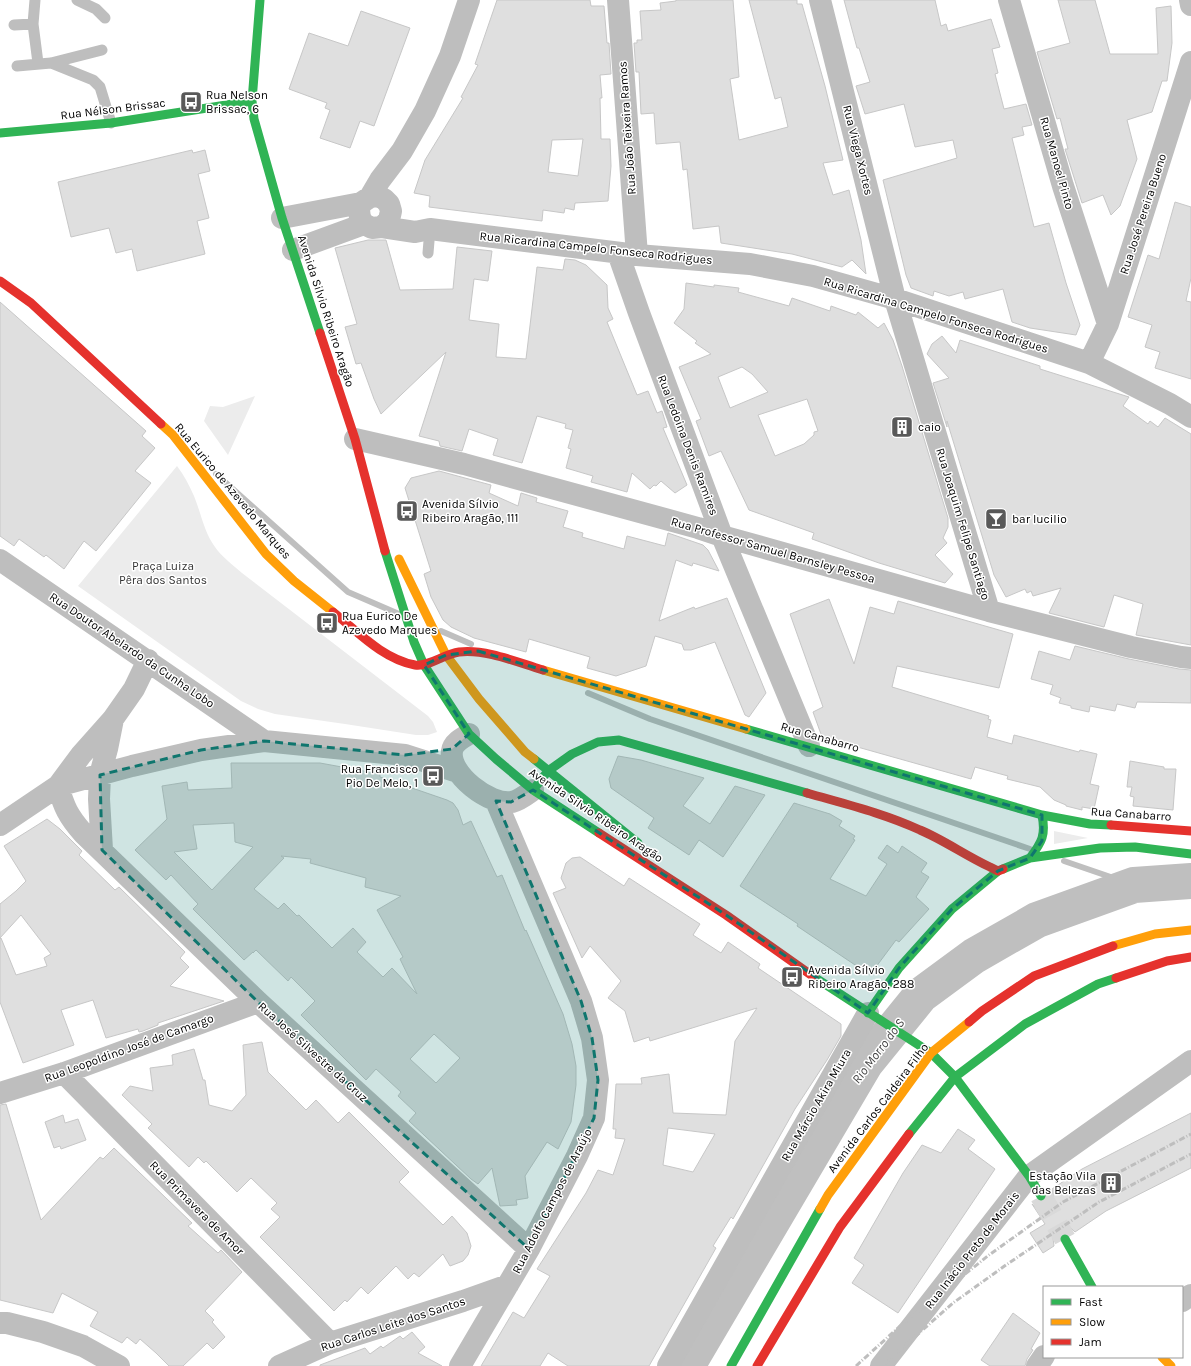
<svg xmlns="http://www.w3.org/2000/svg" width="1191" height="1366" font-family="Karla,sans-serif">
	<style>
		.green { fill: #ececec }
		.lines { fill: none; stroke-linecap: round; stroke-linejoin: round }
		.stream { stroke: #bfbfbf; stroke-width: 6 }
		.river { stroke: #bfbfbf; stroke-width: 36 }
		.building { fill: #dfdfdf; stroke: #c7c7c7; fill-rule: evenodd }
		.secondary-tunnel { stroke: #d9d9d9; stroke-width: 22; stroke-dasharray: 22 11; stroke-linecap: butt }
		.lane { stroke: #bebebe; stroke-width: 11 }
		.street { stroke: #bebebe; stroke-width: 22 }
		.fast { stroke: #30b455; stroke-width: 9 }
		.slow { stroke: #ff9f0a; stroke-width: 9 }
		.jam { stroke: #e5322d; stroke-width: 9 }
		.rail { stroke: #bebebe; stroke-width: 3; stroke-dasharray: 6 2 1 2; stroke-linecap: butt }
		.marked { fill: #0f766e; fill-opacity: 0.2; stroke: #0f766e; stroke-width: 3; stroke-dasharray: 8 5; stroke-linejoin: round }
		.labels { text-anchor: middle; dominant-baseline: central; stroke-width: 3; stroke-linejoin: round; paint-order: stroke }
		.poi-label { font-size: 12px; fill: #000; stroke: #fff; text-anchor: start }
		.street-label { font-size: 12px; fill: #000; stroke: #fff }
		.park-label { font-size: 12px; fill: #333; stroke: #fff }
		.water-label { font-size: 13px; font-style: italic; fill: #444; stroke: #fff }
	</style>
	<rect width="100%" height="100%" fill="#fff"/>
	<path class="green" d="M255 396 228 455 204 421 210 406 223 407Z
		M177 466C184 475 189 485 194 496 201 513 204 532 215 547 222 557 233 565 242 573L428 716 433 722 437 732 428 735H416L345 724 275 714 258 709 241 701 78 586Z
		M1054 831 1088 838 1054 844Z"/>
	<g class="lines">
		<path class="stream" d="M216 474 348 592 399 614
			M441 631 471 644
			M588 693 650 719 1030 849
			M1064 861 1134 885"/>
		<path class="river" d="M687 1366 865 1064 921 995 974 956 1037 920 1134 885 1191 881"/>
	</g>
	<path class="building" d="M497 0H590L591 6H604L607 43H609L611 74 600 75 602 98H600L601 139H610L611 166 608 201 575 203 574 210 565 208 564 213 543 210 542 221 429 207 430 196 414 193 425 160 463 98 461 97 478 65 475 64ZM583 139 578 176 548 172 552 140Z
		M676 0H733L739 77 730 79 739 140 788 127 781 97 775 99 749 0H797V4H802L825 86 843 160 823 163 833 195 849 190 861 240 866 274 852 260 842 267 792 254 721 243 719 226 693 229 687 169 683 170 680 142 656 144 654 113 641 114 639 72H636L634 43H637V40H642L640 11 661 10 660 3 676 1Z
		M844 0H935L941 26 946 24 948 31 991 19 1000 47 992 49 998 73 995 74 1004 109 1026 104 1032 125 1022 127 1024 135 1012 138 1034 227 1049 223 1066 283 1080 325 1076 335 1030 328 1012 322 1003 289 965 299 963 292 949 296 934 291 933 296 911 288 906 275 883 180 957 158 953 140 915 147 904 104 865 114 856 86 870 82 859 48H857Z
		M1058 0H1095L1110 54H1158L1156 8 1171 6 1172 43 1167 81H1162L1152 112 1127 120 1137 159 1120 206 1111 215 1103 195 1082 203 1065 149H1068L1060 118 1057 119 1037 52 1070 43Z
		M361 11 410 28 374 126 360 121 350 148 320 138 330 110 325 108 327 103 289 89 309 33 348 46Z
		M192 150 193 153 205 150 210 171 198 174 209 218 197 221 205 254 137 271 132 249 116 253 109 228 71 237 58 182Z
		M1175 202 1191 207V278L1186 301 1191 302V379L1155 368 1160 352 1145 347 1152 325 1128 317 1148 255 1159 259Z
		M368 240H386L400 290 453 289 457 247 492 251 488 281 474 279 469 320 499 324 496 357 526 359 537 267 563 270 565 259 575 260 586 265 607 285 608 308 613 319 607 322 637 395 648 391 657 413 662 411 667 427 663 428 687 485 675 493 661 481 656 486 654 485 650 489 632 473 627 492 591 482 593 476 566 468 571 449 568 448 573 430 565 428 566 424 537 416 522 463 493 455 498 439 469 429 462 451 440 446 439 441 419 436 446 352 381 414 374 399 361 363 356 364 345 327 357 324 335 248Z
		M686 283 714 287V285L739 288 738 292 789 306 792 298 830 311 831 306 856 315 858 312 878 328 884 323 893 340 902 366 948 518V527L943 538 947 543 935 555 953 574 945 583 879 563 812 539 814 533 749 510 721 451 709 456 696 421 701 419 679 367 711 354 695 343 697 341 674 323 684 309ZM742 367 752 374 768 392 730 408 718 377ZM807 399 818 431 814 432V435L804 444 775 456 758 415Z
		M0 302 146 431 142 436 155 448 135 471 151 483 96 551 84 541 64 569 46 555 44 557 19 539 14 546 0 536Z
		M942 336 956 353 960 340 1040 366V369L1129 397 1123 406 1148 424 1150 421 1158 427 1165 418 1191 434V645L1136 635 1143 604 1114 595 1104 627 1049 613 1061 588 1033 596 1031 591 1027 593 1025 589 1006 597 994 575 947 421V427L933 383 949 378 927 354 932 344Z
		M439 471 491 485 489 493 518 506 521 493 537 498 536 502 568 511 563 527 583 533 582 537 624 549 627 536 665 546 668 533 703 545 708 550 719 571 693 563 692 566 676 560 659 621 694 607 695 609 727 598 766 693 749 717 745 715 715 642 691 650H684L682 644 655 636 646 666 616 676 587 668 590 657 529 639 526 652 474 638 451 627 443 620 431 597 424 574 431 571 405 488 411 478Z
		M829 599 854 664 870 607 894 614 898 601 1013 634 999 688 897 666 892 687 989 716 988 719 991 720 987 737 1012 744 1014 735 1079 752 1080 750 1097 754 1090 784 1099 786 1094 809 1082 807V810L1066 806V805L1054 800 1040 787 1007 779 1008 776 975 767 971 779 822 737 813 712 823 707 790 614Z
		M1075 646 1129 659 1179 669 1191 670V703L1137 702 1135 708 1117 704 1115 711 1090 706 1089 712 1071 708V706L1059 703 1061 698 1050 694 1053 685 1031 679 1039 651 1070 660Z
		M618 756 641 760 704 778 683 806 710 824 735 786 765 795 723 857 699 840 689 855 648 828 654 818 611 788 609 779Z
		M1130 761 1164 767V769H1176L1173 810 1133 806 1134 797 1130 796 1132 787H1127Z
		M231 763H320L380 774V777L447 800 453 803 458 810 463 825 471 821 497 877 502 875 525 931 526 930 563 1014 572 1044 576 1066V1085L571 1122 558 1149 547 1142 525 1176 528 1198 516 1200 517 1205 500 1206 492 1168 478 1184 471 1179 409 1121 416 1113 398 1096 401 1092 376 1069 366 1080 301 1015 315 1001 291 977 288 981 256 950 253 953V952L244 960 193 909 198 904 171 875 166 880 135 850 167 819 162 786 187 782 188 790 232 788ZM234 823 235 842 253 847 212 890 174 852 197 849 193 825ZM281 856 311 859 310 863 366 878 365 887 401 896 377 910 403 957 400 959 417 994 392 968 383 977 357 952 366 942 353 928 332 948 299 915 297 916 284 903 278 909 254 889 284 858ZM434 1034 460 1058 436 1083 410 1059Z
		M794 803 830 814 842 821 839 826 855 836 853 839 855 840 830 879 866 896 887 864 878 858 887 845 898 853 902 846 927 863 921 872 929 877 916 897 929 909 899 942 896 940 870 975 797 926 798 924 740 886Z
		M47 819 60 829 82 851 79 855 115 890 119 887 185 952 180 958 189 967 170 986 224 1001 158 1023V1025L143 1031 139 1032 138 1029 106 1038 93 1000 61 1010 74 1045 23 1063 0 1002V939L1 938 16 975 47 966 44 958 51 954 21 915 0 938V904L16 891 26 881 4 846Z
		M580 857 624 886 629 878 700 924 693 935 721 953 728 942 760 964 758 968 841 1024V1036L827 1060 795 1109 733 1219 731 1217 713 1246 716 1248 649 1366H568L548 1353 540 1366H481L513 1312 524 1318 550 1276 537 1269 586 1193 598 1170 613 1175 625 1139 615 1138 616 1129H613L616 1084H642L641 1078 669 1074 673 1113 726 1115 735 1041 757 1008 650 1041 649 1037 634 1042 625 1011 608 998 621 981 590 946 582 958 553 893 566 888 561 878 566 863 572 858ZM668 1128 715 1134 693 1172 663 1165Z
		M262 1042 268 1072 306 1110 316 1100 338 1123 349 1112 409 1172 399 1182 443 1225 452 1216 467 1233 471 1246 468 1255 463 1261 450 1266 443 1254 419 1277 414 1273 408 1279 396 1266 368 1294 361 1287 347 1302 345 1300 334 1311 260 1237 280 1217 271 1209 277 1203 251 1178 237 1192 206 1161 204 1163 198 1157 189 1167 148 1128 152 1124 122 1095 130 1086 153 1091 150 1068 173 1065 172 1055 194 1049 203 1080H205L209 1105 232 1111 246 1095 243 1045Z
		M6 1104 41 1220 100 1157 103 1159 114 1148 192 1223 188 1226 218 1253 221 1250 242 1272 205 1311 214 1320 212 1322 225 1337 213 1349 207 1343 183 1366H169L156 1353 140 1339 136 1344 127 1337 122 1343 90 1326 98 1312 62 1293 53 1313 0 1300V1105Z
		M1191 1113V1168L1106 1211 1075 1232 1071 1228 1066 1227 1059 1228 1054 1233 1053 1238 1054 1246 1043 1253 1030 1233 1045 1224 1032 1204 1035 1207 1041 1208 1047 1207 1052 1202 1053 1195 1052 1189 1082 1169Z
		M63 1115 65 1123 78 1119 86 1140 61 1149 60 1146 54 1148 45 1122Z
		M958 1129 975 1140 968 1149 995 1169 898 1313 852 1283 864 1265 854 1258 903 1173 922 1145 941 1153Z
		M1013 1313 1040 1333 1031 1349 1033 1350 1027 1359 1025 1366H990L981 1360Z
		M412 1332 425 1347 418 1353 442 1366H320V1365L365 1348 370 1354 381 1346 383 1348 400 1336 403 1339Z"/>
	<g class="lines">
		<path class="secondary-tunnel" d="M1041 1196 1065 1239"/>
		<path class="lane" d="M35 0 33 24 38 63
			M77 0 96 9 105 18
			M14 25 33 24
			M51 63 93 80 100 87 111 123
			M17 66 51 63 102 50
			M428 253 430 229"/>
		<path class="street" d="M618 0 637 255
			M820 0 895 299 989 611
			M1009 0 1063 186 1108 324
			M1190 0 1191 5
			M370 197 377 196 384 199 389 204 391 211 389 220 382 227 372 228 364 224 360 218 359 210 361 203 370 197 380 180 402 151 425 111 450 56 469 0
			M282 218 361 203
			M382 227 415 232 430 229 637 255 750 264 813 276 895 299 1089 363 1170 404 1191 417
			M293 250 364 224
			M618 253 639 313 722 536 809 746
			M1089 363 1108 324 1191 62
			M355 439 464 464 698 528 722 536 989 611 1131 647 1181 657 1191 658
			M0 560 264 741
			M148 660 134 689 113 719 81 755 58 786C64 807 68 816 83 833L258 1002 529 1249
			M469 734C462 738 453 743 452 751 448 774 490 806 512 802 520 800 526 795 533 790
			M0 825 58 786 132 766 201 750 264 741 405 755 458 772
			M102 850 99 799 100 775 107 749 113 719
			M64 1073 330 1343
			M0 1093 64 1073 258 1002
			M1182 1301 1191 1295
			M0 1323H7L43 1332 83 1346 119 1366
			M279 1366 330 1343 463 1301 508 1285
			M460 1366 529 1249 577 1156 594 1118 598 1080 592 1038 581 1001 496 801
			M668 1366 868 1013
			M881 1366 1029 1176 1191 1061
			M1037 1366 1044 1356"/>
		<path class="fast" d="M260 0 252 101 254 119 282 218 320 333
			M0 133 111 123 252 101
			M385 551 414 642 424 665 469 734 496 759 533 790 599 833
			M746 729 1042 815 1090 824 1111 825
			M534 759 638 843
			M533 790 548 771 572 754 598 742 619 740 807 793
			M1030 858C1042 842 1046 835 1042 815
			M1003 869 1030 858 1100 848 1135 847 1191 854
			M814 977 931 1053 955 1077 1029 1176 1041 1196
			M868 1013 899 968 952 909 998 871
			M909 1134 955 1077 1025 1024 1098 984 1116 978
			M1065 1239 1092 1287
			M731 1366 820 1209"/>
		<path class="slow" d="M161 424 173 435 266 554 294 581 333 612
			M399 559 446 655 479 699 525 752 534 759
			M543 670 746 729
			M1113 946 1155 934 1191 930
			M820 1209 828 1195 931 1053 969 1022
			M1162 1357 1171 1366"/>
		<path class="jam" d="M0 281 31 303 161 424
			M320 333 355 439 385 551
			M333 612C358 632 383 659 415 665 429 667 444 654 459 652 487 649 516 662 543 670
			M807 793C845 804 883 813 920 830 944 840 966 856 990 867L998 871 1003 869
			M1111 825 1191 831
			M599 833 726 915 814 977
			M1116 978 1167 961 1191 957
			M969 1022 982 1011 1034 976 1113 946
			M757 1366 840 1227 909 1134"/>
		<path class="rail" d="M856 1366 899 1327 989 1255 1063 1202 1191 1134
			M882 1366 953 1303 1006 1265 1099 1202 1191 1154"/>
	</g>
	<path class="marked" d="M478 651 1042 815V841L1030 858 998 871 952 909 899 968 868 1013 726 915 533 790 511 802 496 801 581 1001 592 1038 598 1080 594 1118 529 1249 258 1002 102 850 100 775 201 750 264 741 405 755 452 749 469 734 424 665 446 655Z"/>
	<defs>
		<g id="bus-square" transform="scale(1.15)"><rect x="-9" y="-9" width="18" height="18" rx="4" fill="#595959" stroke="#fff"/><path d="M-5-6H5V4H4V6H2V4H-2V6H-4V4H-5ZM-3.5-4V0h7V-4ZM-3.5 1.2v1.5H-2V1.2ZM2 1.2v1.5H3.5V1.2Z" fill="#fff"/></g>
		<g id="building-square" transform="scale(1.15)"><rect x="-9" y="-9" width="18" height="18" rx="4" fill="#595959" stroke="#fff"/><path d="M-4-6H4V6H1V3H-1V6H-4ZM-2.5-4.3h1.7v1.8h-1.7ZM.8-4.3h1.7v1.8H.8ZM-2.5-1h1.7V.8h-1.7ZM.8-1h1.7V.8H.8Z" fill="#fff"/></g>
		<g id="bar-square" transform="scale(1.15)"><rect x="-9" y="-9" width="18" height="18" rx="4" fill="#595959" stroke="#fff"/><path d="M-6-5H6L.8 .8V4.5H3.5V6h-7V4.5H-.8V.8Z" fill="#fff"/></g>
	</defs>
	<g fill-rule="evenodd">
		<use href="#bus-square" x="191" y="102"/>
		<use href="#building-square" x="902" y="427"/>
		<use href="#bus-square" x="407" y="511"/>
		<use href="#bar-square" x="996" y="519"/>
		<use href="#bus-square" x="327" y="623"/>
		<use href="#bus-square" x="433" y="776"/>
		<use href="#bus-square" x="792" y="977"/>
		<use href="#building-square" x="1111" y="1183"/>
	</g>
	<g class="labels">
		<g class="poi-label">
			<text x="206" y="95">Rua Nelson<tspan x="206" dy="14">Brissac, 6</tspan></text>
			<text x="918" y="427">caio</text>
			<text x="422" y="504">Avenida Sílvio<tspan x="422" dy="14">Ribeiro Aragão, 111</tspan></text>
			<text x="1012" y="519">bar lucilio</text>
			<text x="342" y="616">Rua Eurico De<tspan x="342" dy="14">Azevedo Marques</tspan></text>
			<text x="418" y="769" text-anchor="end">Rua Francisco<tspan x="418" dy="14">Pio De Melo, 1</tspan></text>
			<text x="808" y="970">Avenida Sílvio<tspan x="808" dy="14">Ribeiro Aragão, 288</tspan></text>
			<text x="1096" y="1176" text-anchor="end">Estação Vila<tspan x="1096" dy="14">das Belezas</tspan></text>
		</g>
		<g class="street-label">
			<text transform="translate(113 109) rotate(-7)">Rua Nélson Brissac</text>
			<text transform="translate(627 128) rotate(-94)">Rua João Teixeira Ramos</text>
			<text transform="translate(858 150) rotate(76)">Rua Viega Xortes</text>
			<text transform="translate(1057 163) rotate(74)">Rua Manoel Pinto</text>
			<text transform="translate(1143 214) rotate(-72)">Rua José Pereira Bueno</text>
			<text transform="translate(596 248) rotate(6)">Rua Ricardina Campelo Fonseca Rodrigues</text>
			<text transform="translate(326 311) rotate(72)">Avenida Silvio Ribeiro Aragão</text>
			<text transform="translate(936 315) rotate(17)">Rua Ricardina Campelo Fonseca Rodrigues</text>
			<text transform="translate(688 445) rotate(69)">Rua Ledoina Denis Ramires</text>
			<text transform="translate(233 491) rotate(50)">Rua Eurico de Azevedo Marques</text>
			<text transform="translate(963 524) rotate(73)">Rua Joaquim Felipe Santiago</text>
			<text transform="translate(773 550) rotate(16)">Rua Professor Samuel Barnsley Pessoa</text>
			<text transform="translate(132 650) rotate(34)">Rua Doutor Abelardo da Cunha Lobo</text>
			<text transform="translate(820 737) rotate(16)">Rua Canabarro</text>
			<text transform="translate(1131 814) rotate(4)">Rua Canabarro</text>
			<text transform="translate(596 815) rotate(34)">Avenida Silvio Ribeiro Aragão</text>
			<text transform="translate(129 1048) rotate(-20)">Rua Leopoldino José de Camargo</text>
			<text transform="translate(313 1052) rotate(42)">Rua José Silvestre da Cruz</text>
			<text transform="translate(816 1105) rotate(-60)">Rua Márcio Akira Miura</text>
			<text transform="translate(878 1108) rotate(-53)">Avenida Carlos Caldeira Filho</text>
			<text transform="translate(552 1201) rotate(-63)">Rua Adolfo Campos de Araújo</text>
			<text transform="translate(197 1208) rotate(45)">Rua Primavera de Amor</text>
			<text transform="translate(972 1250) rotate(-52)">Rua Inácio Preto de Morais</text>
			<text transform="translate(393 1324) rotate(-18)">Rua Carlos Leite dos Santos</text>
		</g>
		<g class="park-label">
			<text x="163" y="566">Praça Luiza<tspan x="163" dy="14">Pêra dos Santos</tspan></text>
		</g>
		<g class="water-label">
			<text transform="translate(878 1051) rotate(-53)">Rio Morro do S</text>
		</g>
	</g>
	<rect x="1043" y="1286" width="140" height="72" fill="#ffffff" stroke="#999999"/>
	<rect x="1051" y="1299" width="20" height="6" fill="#30b455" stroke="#999999"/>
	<text x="1079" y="1306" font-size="12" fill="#000000">Fast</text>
	<rect x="1051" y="1319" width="20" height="6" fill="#ff9f0a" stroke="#999999"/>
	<text x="1079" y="1326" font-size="12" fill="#000000">Slow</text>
	<rect x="1051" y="1339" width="20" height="6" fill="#e5322d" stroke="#999999"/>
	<text x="1079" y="1346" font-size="12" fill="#000000">Jam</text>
</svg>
